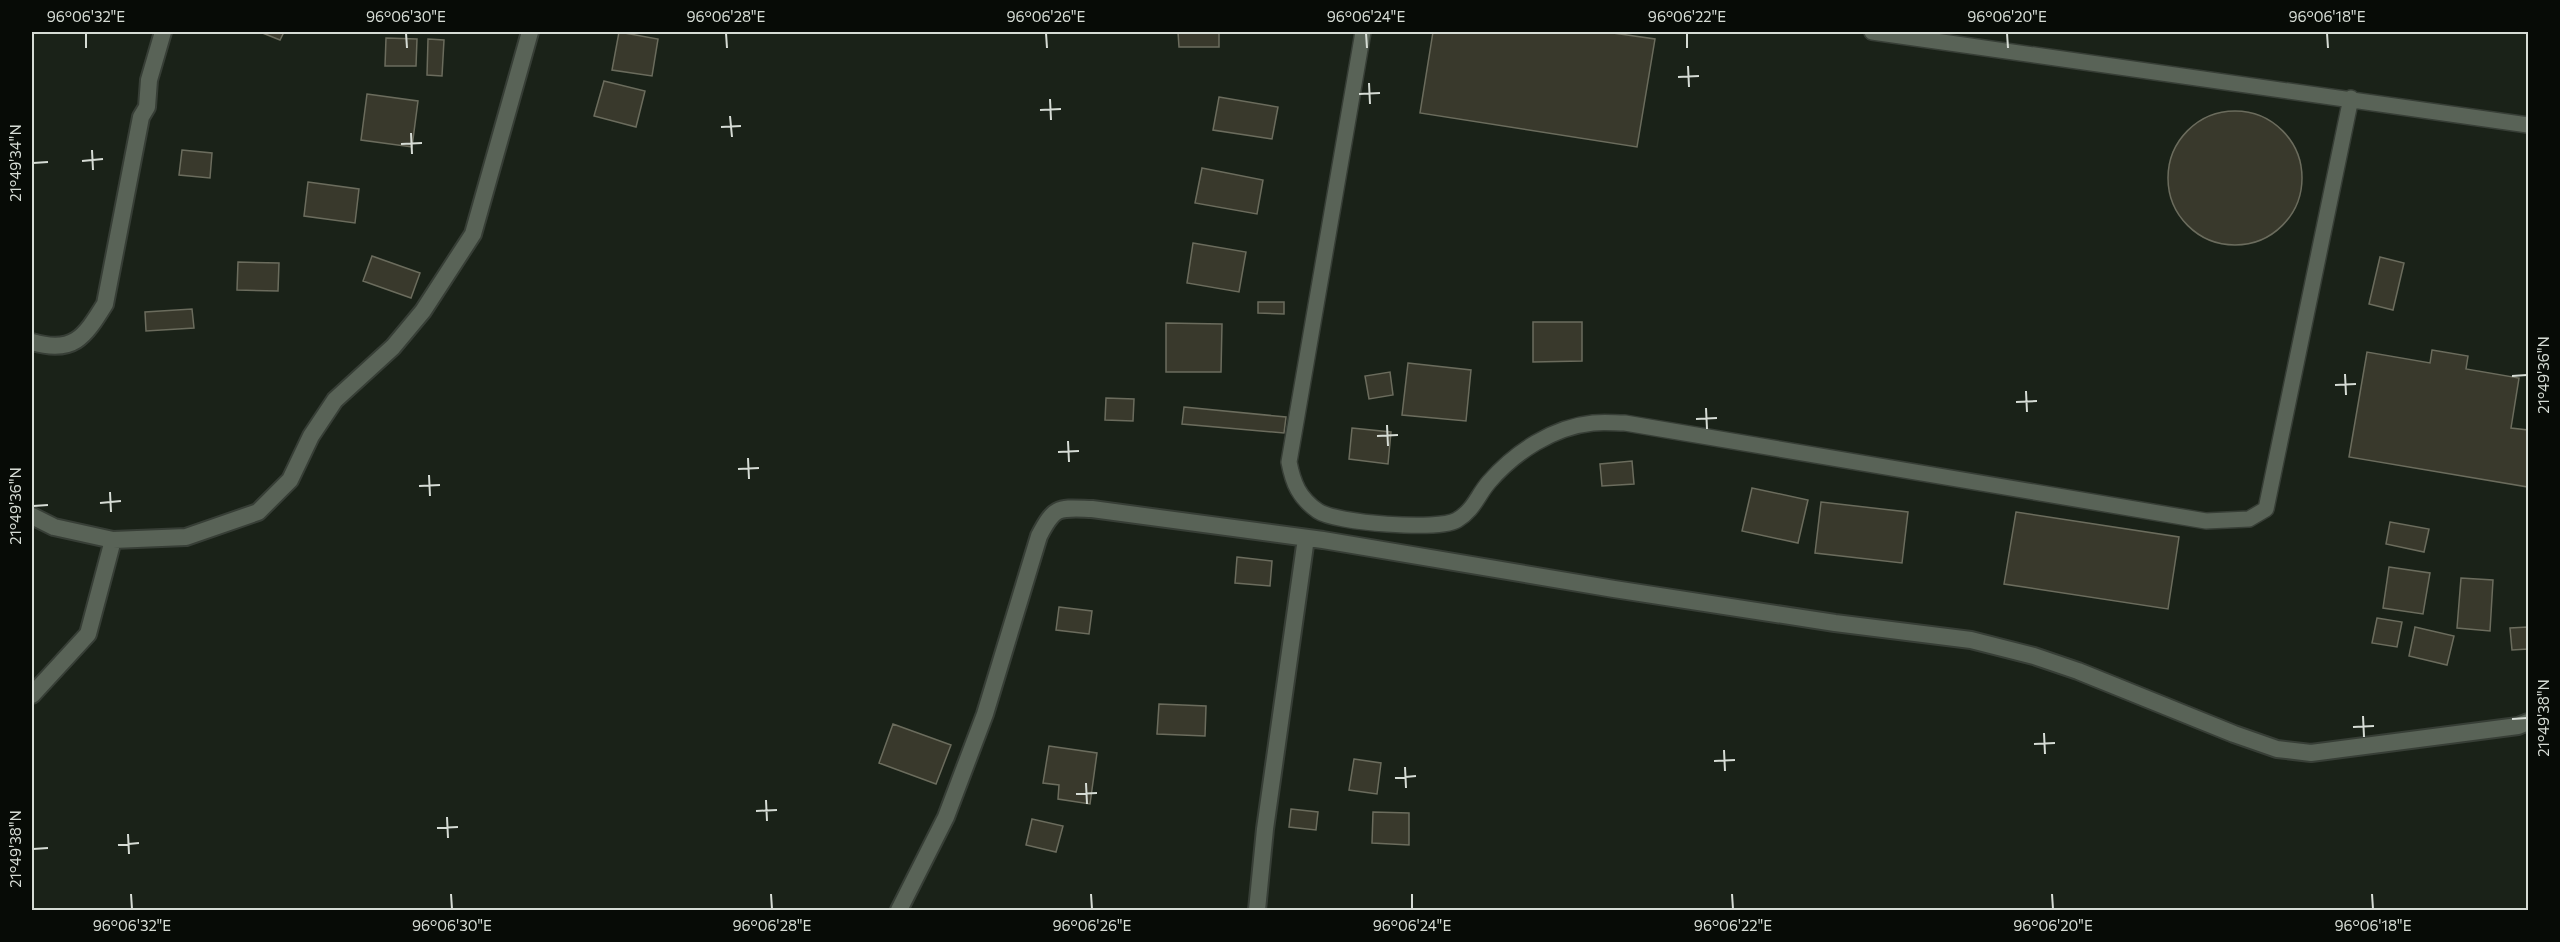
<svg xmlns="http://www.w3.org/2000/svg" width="2560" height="942" font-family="Commissioner,sans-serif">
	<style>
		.building { fill: #39392c; stroke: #6b6c5d; stroke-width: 1.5 }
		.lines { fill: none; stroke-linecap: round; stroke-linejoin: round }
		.service-casing { stroke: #373e36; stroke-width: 18 }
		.minor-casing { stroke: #373e36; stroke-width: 20 }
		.service { stroke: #596357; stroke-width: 15 }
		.minor { stroke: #596357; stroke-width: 16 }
		.ticks { fill: none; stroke: #d6dcd5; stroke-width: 2 }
		.neatline { fill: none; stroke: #d6dcd5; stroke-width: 2 }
		.ticks-label { font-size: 15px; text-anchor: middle; fill: #d6dcd5 }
	</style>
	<rect width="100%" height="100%" fill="#1a2218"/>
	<path class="building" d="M260 32H284L280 40Z
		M619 32 658 39 652 76 612 70Z
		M1178 32H1219V47H1179Z
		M1433 32H1606L1655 39 1637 147 1420 113Z
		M386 38 417 39 416 66H385Z
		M428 39 444 40 442 76 427 75Z
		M604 81 645 91 636 127 594 116Z
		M367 94 418 101 412 147 361 140Z
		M1219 97 1278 107 1272 139 1213 130Z
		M2168 178a67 67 0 1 1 134 0a67 67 0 1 1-134 0Z
		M182 150 212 153 210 178 179 175Z
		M1202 168 1263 180 1257 214 1195 203Z
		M308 182 359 189 355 223 304 216Z
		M1193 243 1246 252 1239 292 1187 283Z
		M372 256 420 273 411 298 363 281Z
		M2380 257 2404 263 2393 310 2369 304Z
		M238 262 279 263 278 291 237 290Z
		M1258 302H1284V314L1258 313Z
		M192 309 194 328 146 331 145 312Z
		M1533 322H1582V361L1533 362Z
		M1166 323 1222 324 1221 372H1166Z
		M2432 350 2468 356 2466 369 2519 378 2511 428 2528 430V487L2349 457 2367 352 2430 363Z
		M1408 363 1471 370 1466 421 1402 415Z
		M1390 372 1393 395 1369 399 1365 376Z
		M1106 398 1134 399 1133 421 1105 420Z
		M1184 407 1286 417 1284 433 1182 424Z
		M1352 428 1391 432 1388 464 1349 459Z
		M1632 461 1634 484 1602 486 1600 464Z
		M1752 488 1808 500 1798 543 1742 531Z
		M1821 502 1908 512 1902 563 1815 553Z
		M2016 512 2179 537 2168 609 2004 584Z
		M2390 522 2429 529 2424 552 2386 544Z
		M1237 557 1272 561 1270 586 1235 583Z
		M2389 567 2430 573 2423 614 2383 608Z
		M2461 578 2493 580 2490 631 2457 628Z
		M1059 607 1092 611 1089 634 1056 630Z
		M2377 618 2402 622 2397 647 2372 643Z
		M2415 627 2454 636 2447 665 2409 656Z
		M2528 627V649L2512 650 2510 628Z
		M1159 704 1206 706 1205 736 1157 734Z
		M893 724 951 745 936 784 879 763Z
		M1049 746 1097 753 1090 804 1058 799 1059 785 1043 783Z
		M1354 759 1381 763 1377 794 1349 790Z
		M1291 809 1318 812 1316 830 1289 827Z
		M1373 812 1409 813V845L1372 843Z
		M1032 819 1063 826 1056 852 1026 845Z"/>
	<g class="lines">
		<g class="service-casing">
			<path id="service" d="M1363 32 1289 462C1293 483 1299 498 1318 511 1335 523 1439 531 1457 520 1474 510 1477 496 1489 482 1515 452 1553 427 1593 423 1604 422 1615 423 1625 423L2206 521 2249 519 2266 509 2351 98
				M1872 32 2528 125"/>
		</g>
		<g class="minor-casing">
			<path id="minor" d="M32 342C73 354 84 338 105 304L141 117 147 107 149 80 163 32
				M32 516 54 527 113 540 186 537 258 512 290 480 311 436 335 400 393 347 423 311 473 234 530 32
				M32 695 88 634 113 540
				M899 910 946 817 985 714 1039 536C1055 505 1059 508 1092 509L1323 540 1614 589 1835 623 1971 640 2034 656 2078 671 2234 734 2277 749 2311 753 2518 726 2528 722
				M1257 910 1265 829 1306 538"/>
		</g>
		<use href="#service" class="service"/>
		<use href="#minor" class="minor"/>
	</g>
	<path class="ticks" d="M86 33V48M406 33 407 48M726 33 727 48M1046 33 1047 48M1366 33 1367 48M1687 33V48M2007 33 2008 48M2327 33 2328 48M1688 66 1689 87M1678 77 1699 76M1369 83 1370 104M1359 94 1380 93M1050 99 1051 120M1040 110 1061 109M730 116 732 137M721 127 741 126M411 133 412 154M401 144 422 143M92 150 93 170M82 161 103 159M33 163 48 162M2345 374 2346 395M2512 376 2527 375M2335 385 2356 384M2026 391 2027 412M2016 402 2037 401M1706 408 1707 429M1696 419 1717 418M1387 425 1388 446M1377 436 1398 435M1068 441 1069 462M1058 452 1079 451M748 458 749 479M738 469 759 468M429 475 430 496M419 486 440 485M110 492 111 512M100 503 121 501M33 506 48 505M2363 716 2364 737M2512 719 2527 718M2353 727 2374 726M2044 733 2045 754M2034 744 2055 743M1724 750 1725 771M1714 761 1735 760M1405 767 1406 788M1395 778 1416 776M1086 783 1087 804M1076 794 1097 793M766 800 767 821M756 811 777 810M447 817 448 838M437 828 458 827M128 834 129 854M118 845 139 843M33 849 48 848M131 894 132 909M451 894 452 909M771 894 772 909M1091 894 1092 909M1412 894V909M1732 894 1733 909M2052 894 2053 909M2372 894 2373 909"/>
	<rect width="2560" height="942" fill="none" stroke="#070b06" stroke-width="66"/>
	<rect x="33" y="33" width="2494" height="876" class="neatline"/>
	<g class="ticks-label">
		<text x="86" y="22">96°06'32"E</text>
		<text x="406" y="22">96°06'30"E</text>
		<text x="726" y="22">96°06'28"E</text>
		<text x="1046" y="22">96°06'26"E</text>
		<text x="1366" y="22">96°06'24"E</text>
		<text x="1687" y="22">96°06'22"E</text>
		<text x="2007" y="22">96°06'20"E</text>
		<text x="2327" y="22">96°06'18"E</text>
		<text transform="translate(16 163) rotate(-90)" y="5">21°49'34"N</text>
		<text transform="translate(2544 375) rotate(-90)" y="5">21°49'36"N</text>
		<text transform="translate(16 506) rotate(-90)" y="5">21°49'36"N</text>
		<text transform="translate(2544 718) rotate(-90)" y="5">21°49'38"N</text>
		<text transform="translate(16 849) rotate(-90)" y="5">21°49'38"N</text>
		<text x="132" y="931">96°06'32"E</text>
		<text x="452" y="931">96°06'30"E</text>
		<text x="772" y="931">96°06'28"E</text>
		<text x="1092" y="931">96°06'26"E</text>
		<text x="1412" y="931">96°06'24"E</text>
		<text x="1733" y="931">96°06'22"E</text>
		<text x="2053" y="931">96°06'20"E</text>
		<text x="2373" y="931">96°06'18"E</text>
	</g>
</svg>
